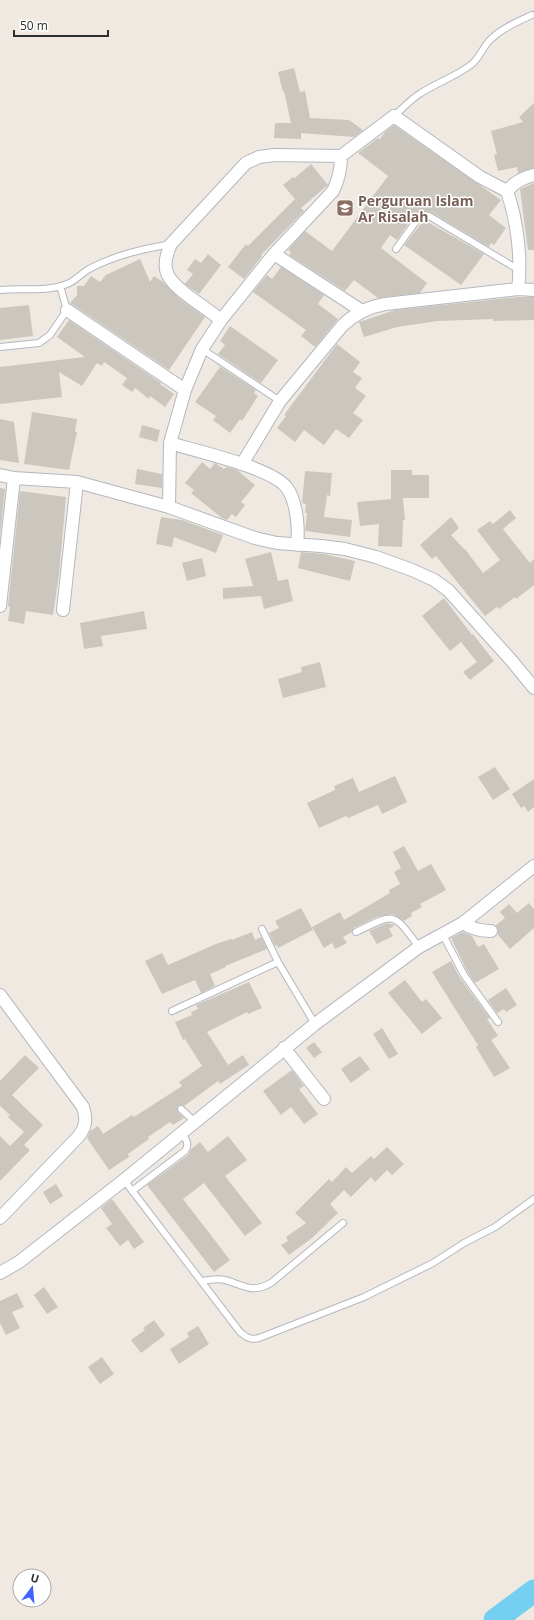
<svg xmlns="http://www.w3.org/2000/svg" width="534" height="1620" font-family="'Open Sans',sans-serif">
	<style>
		.lines { fill: none; stroke-linecap: round; stroke-linejoin: round }
		.river { stroke: #75cff0; stroke-width: 23 }
		.building { fill: #cbc7bf }
		.lane-casing { stroke: #b4b7c1; stroke-width: 8 }
		.street-casing { stroke: #b4b7c1; stroke-width: 14 }
		.lane { stroke: #fff; stroke-width: 6 }
		.street { stroke: #fff; stroke-width: 12 }
		.labels { text-anchor: middle; dominant-baseline: central; stroke-width: 3; stroke-linejoin: round; paint-order: stroke }
		.education-label { font-size: 14px; font-weight: bold; fill: #785e54; stroke: #fff; text-anchor: start }
	</style>
	<rect width="100%" height="100%" fill="#efe9e1"/>
	<g class="lines">
		<path class="river" d="M495 1620 534 1591"/>
	</g>
	<path class="building" d="M294 68 300 92 305 91 310 118 349 120 363 130 354 137 301 133V139L274 138 275 123H291L284 91 283 92 278 72Z
		M534 103V168L518 173 517 167 498 171 494 155 497 154 491 131 523 122 519 117Z
		M394 125 501 200 489 215 506 228 494 245 491 243 489 247 431 212 420 211 413 217 397 240 390 235 381 248 427 283 420 293 378 298 354 280 345 291 289 255 291 253 288 250 305 231 332 251 388 176 358 153 378 138 380 139 385 132Z
		M311 164 328 185 301 208 304 211 261 255 262 256 244 279 228 267 246 244 248 246 295 199 283 185 293 177 295 178Z
		M534 183V250H528L520 189Z
		M424 220 484 254 461 285 404 245Z
		M208 254 221 265 199 294 185 284 193 274 187 270 195 259 201 263Z
		M140 259 150 282 154 276 163 282 179 298 205 317 169 370 70 303 77 295V286H84L91 276 100 282 106 275Z
		M281 267 324 295 318 304 338 319 315 347 301 336 306 330 253 292 267 275 272 279Z
		M518 297H534V320L493 321V319L438 321 397 327 364 337 359 322 395 310Z
		M29 305 33 336 0 340V308Z
		M69 320 161 383 160 384 174 394 165 407 150 396 149 399 135 388 132 392 122 385 127 378 104 362 102 366 97 363 82 386 59 372 62 397 0 404V367L85 357 57 337Z
		M230 326 278 360 261 383 218 354 225 345 220 341Z
		M337 344 360 362 353 372 362 378 355 388 366 396 353 413 363 420 349 438 336 429 324 445 304 430 295 442 277 428 286 416 284 415Z
		M213 362 256 390 254 393 258 396 242 421 240 419 230 433 213 420 216 416 195 402 220 367Z
		M32 412 77 419 75 432H77L69 470 24 464Z
		M0 419 14 422 19 463 0 460Z
		M142 425 160 430 157 442 139 437Z
		M202 462 210 469 215 463 224 469 226 467 237 470 255 485 241 502 245 505 236 517 232 514 227 520 222 518 191 493 194 490 185 483Z
		M137 469 162 474V488L135 484Z
		M391 470H412V475H429V498H403L405 520H403L402 547 378 546 379 524 360 526 357 502 391 499Z
		M305 471 332 473 330 496 327 495 324 517 352 520 350 537 305 531 307 513H305L306 504 302 503Z
		M0 488 5 489 0 537Z
		M20 491 66 497 59 574 53 615 26 611 24 624 8 621 10 607 8 606Z
		M510 510 516 518 503 529 530 563 534 559V585L516 599 515 597 499 609 497 607 485 616 436 556 432 559 420 545 451 517 459 528 451 535 464 549H465L483 573 500 560 477 530 490 521 493 524Z
		M161 517 182 520 223 535 216 553 174 537 172 547 156 544Z
		M271 552 278 581 288 579 293 601 264 609 261 596 223 599V588L253 586 245 559Z
		M301 552 324 554 355 561 350 581 298 568Z
		M202 558 206 576 187 581 182 563Z
		M444 598 472 635 473 634 494 661 470 680 463 672 477 662 461 642 450 651 422 616Z
		M144 611 147 629 101 636 103 646 84 649 80 623Z
		M320 662 326 687 283 698 278 679 302 672 301 667Z
		M495 767 510 789 493 800 478 777Z
		M395 776 407 802 382 814 378 805 348 818 346 816 319 828 307 803 335 790 334 786 353 778 359 792Z
		M534 779V807L528 812 524 806 521 808 512 794Z
		M404 846 418 871 431 864 446 890 420 904 422 907 411 913 412 916 404 921 393 914 377 917 354 928 352 932 343 937 347 943 335 949 332 943 324 948 312 927 340 912 344 920 390 893 389 890 400 884 394 872 401 868 393 852Z
		M529 903 534 909V928L510 949 498 935V931L496 925 505 918 500 912 509 904 517 913Z
		M301 908 313 930 278 948 277 945 275 946 269 933 279 928 275 921Z
		M387 923 395 925 389 929 393 936 377 944 369 931Z
		M252 932 255 940 261 937 267 949 225 966 226 967 210 974 215 986 201 993 195 980 162 994 145 961 162 953 168 965 216 944 231 939 232 940Z
		M463 932 472 936 478 947 484 944 499 969 475 983 468 973 451 938Z
		M451 961 460 978 490 1018 487 1019 498 1036 491 1040 510 1068 494 1077 476 1047 478 1045 432 972Z
		M405 980 422 1002 426 999 442 1018 422 1034 388 993Z
		M249 982 262 1008 248 1014 247 1012 207 1032 228 1065 243 1055 249 1065 220 1084 218 1081 184 1106 182 1105 178 1106 177 1111 184 1118 173 1125 170 1122 148 1137 149 1139 128 1154 129 1157 109 1170 87 1138 90 1131 98 1126 103 1134 132 1115 134 1117 182 1086 179 1082 202 1066 185 1039 183 1040 175 1022 192 1015 191 1012 198 1009 196 1005Z
		M506 988 517 1005 506 1012 504 1009 497 1013 488 1000Z
		M382 1028 398 1054 389 1059 373 1034Z
		M314 1042 322 1052 314 1058 306 1048Z
		M25 1055 39 1068 12 1095 43 1125 24 1145 30 1150 0 1181V1136L10 1146 24 1132 8 1117 10 1115 0 1106V1081Z
		M360 1056 370 1069 351 1083 341 1069Z
		M292 1070 304 1086 299 1089 318 1114 304 1124 291 1107 281 1115 263 1091Z
		M228 1136 247 1160 225 1176 262 1223 245 1236 204 1183 183 1199 230 1260 214 1272 147 1185 188 1155 191 1149 200 1142 208 1152Z
		M387 1147 404 1164 392 1175 387 1170 375 1182 371 1177 351 1197 344 1190 330 1204 338 1213 312 1238 289 1255 281 1245 288 1241 286 1237 306 1223 295 1213 329 1179 332 1182 346 1167 352 1173 371 1156 374 1159Z
		M56 1184 63 1196 50 1204 43 1192Z
		M112 1199 144 1242 134 1249 128 1240 120 1246 106 1228 112 1224 101 1208Z
		M44 1287 58 1307 47 1314 34 1295Z
		M17 1293 24 1307 12 1312 20 1328 6 1335 0 1323V1301Z
		M154 1320 165 1335 141 1353 131 1340 145 1330 143 1328Z
		M198 1326 209 1344 179 1364 170 1349 189 1337 187 1333Z
		M102 1357 114 1374 100 1384 88 1367Z"/>
	<g class="lines">
		<g class="lane-casing">
			<path id="lane" d="M394 116C403 108 411 99 421 93 438 82 457 76 472 64 480 57 483 47 490 40 502 28 517 22 532 15
				M396 249 417 220 423 215 429 216 519 270
				M0 290C21 288 48 292 67 284 75 281 82 273 89 269 115 255 143 249 171 244
				M0 347 39 343 50 335 67 310 60 286
				M202 349 280 401
				M262 929 278 962 315 1024
				M356 932C396 913 392 911 419 947
				M443 935 464 975 498 1022
				M172 1011 278 962
				M181 1109 195 1122
				M124 1180 240 1332C247 1338 251 1340 259 1338L364 1297 433 1263 464 1243 495 1227 534 1199
				M132 1191 185 1151C190 1144 186 1139 181 1132
				M202 1281C210 1280 217 1278 225 1280 244 1285 251 1294 271 1283L343 1223"/>
		</g>
		<g class="street-casing">
			<path id="street" d="M507 191C515 182 522 178 534 175
				M274 254 362 311
				M67 310 185 390 202 349 221 320 274 254 333 191C339 179 341 169 341 156
				M221 320C211 312 201 305 191 298 169 281 158 272 171 244L246 163 259 157 274 155 341 156 394 116 480 177 507 191C517 220 522 259 518 289
				M170 443C196 451 273 468 287 488 297 502 299 529 297 545
				M242 464 280 401 342 326C355 313 368 307 385 304L518 289 534 290
				M0 475 14 478 77 482 169 507 255 538 277 543 321 546 345 549 376 557 412 570 434 580 448 590 511 660 534 688
				M169 507 170 443 185 390
				M0 606 14 478
				M63 610 77 482
				M463 923C472 929 480 931 491 931
				M0 995 83 1107C87 1119 86 1127 78 1137L0 1218
				M284 1048 324 1099
				M0 1273 19 1262 124 1180 315 1024 419 947 463 923 534 866"/>
		</g>
		<use href="#lane" class="lane"/>
		<use href="#street" class="street"/>
	</g>
	<defs>
		<g id="school-square" transform="scale(0.9)"><rect x="-9" y="-9" width="18" height="18" rx="4" fill="#8d6e63" stroke="#fff"/><path d="M0-5L7-2L0 1L-7-2ZM-4 1L0 2.5L4 1V4Q0 6-4 4Z" fill="#fff"/></g>
	</defs>
	<g fill-rule="evenodd">
		<use href="#school-square" x="345" y="208"/>
	</g>
	<g class="labels">
		<g class="education-label">
			<text x="358" y="200">Perguruan Islam<tspan x="358" dy="16">Ar Risalah</tspan></text>
		</g>
	</g>
	<g transform="translate(32 1588) rotate(16)"><circle r="19" fill="#ffffff" stroke="#ababab"/>
	<path d="M0-3L7 15L0 10L-7 15Z" fill="#4264fb"/>
	<text y="-6" font-size="11" font-weight="bold" text-anchor="middle" fill="#2e2e2e">U</text>
	</g>
	<path d="M14 30v6h94v-6" fill="none" stroke="#2e2e2e" stroke-width="2"/>
	<text x="20" y="30" font-size="12" fill="#2e2e2e" stroke="#ffffff" stroke-width="3" paint-order="stroke">50 m</text>
</svg>
